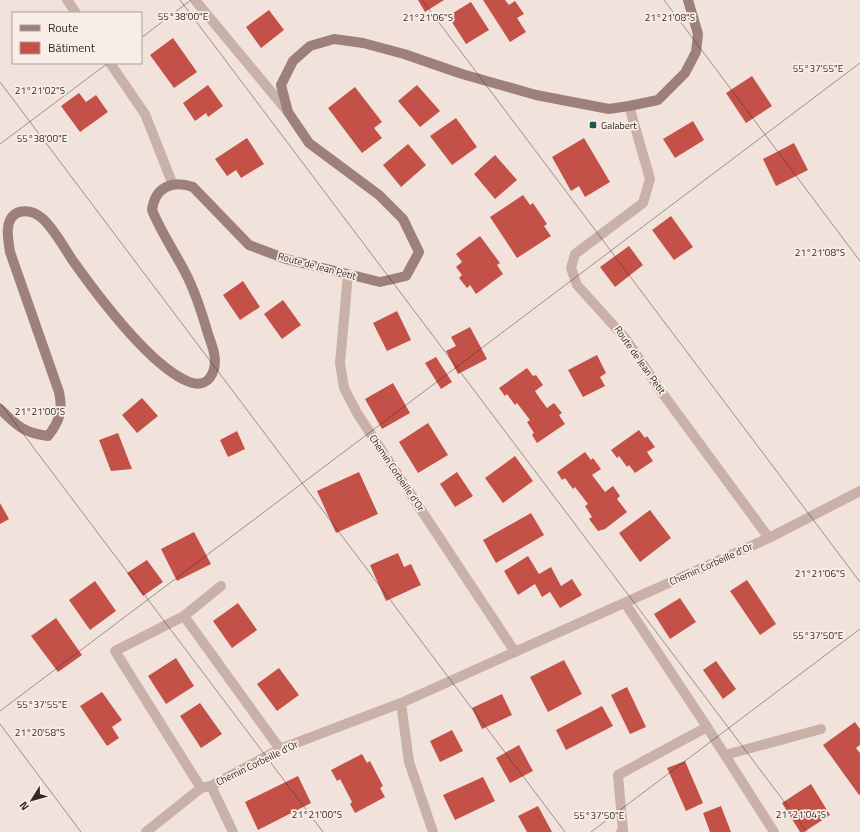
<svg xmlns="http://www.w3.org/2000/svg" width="860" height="832" font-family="'Titillium Web',sans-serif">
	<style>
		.building { fill: #c45147 }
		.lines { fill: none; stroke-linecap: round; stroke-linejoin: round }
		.lane { stroke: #c9b1a7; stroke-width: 10 }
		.street { stroke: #c9b1a7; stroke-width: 10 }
		.secondary { stroke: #9d8079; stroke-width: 10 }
		.ticks { fill: none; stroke: #362a28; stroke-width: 1; stroke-opacity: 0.45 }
		.poi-dot { fill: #1e5651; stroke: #f9eee7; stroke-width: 1.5 }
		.labels { text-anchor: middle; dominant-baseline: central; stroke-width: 3.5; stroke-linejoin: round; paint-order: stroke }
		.poi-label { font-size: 10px; fill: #362a28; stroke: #f9eee7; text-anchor: start }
		.street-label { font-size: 10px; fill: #362a28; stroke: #f9eee7 }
		.ticks-label { font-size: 10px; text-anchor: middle; fill: #362a28; stroke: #f9eee7; stroke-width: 3.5; stroke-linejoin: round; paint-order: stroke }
	</style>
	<rect width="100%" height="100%" fill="#f1e3db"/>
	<path class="building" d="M418 0H444L425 12Z
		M483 0H505L509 5 515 1 524 14 517 18 526 32 510 42Z
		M471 2 489 30 466 44 448 16Z
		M269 10 284 30 261 48 246 27Z
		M173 38 197 72 174 88 150 55Z
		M752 76 772 106 746 123 726 93Z
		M208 85 223 106 208 117 206 113 195 121 183 103Z
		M417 85 440 111 420 127 398 101Z
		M355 87 382 122 374 128 382 138 362 153 328 108Z
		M79 93 86 102 96 95 108 112 80 132 61 106Z
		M456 118 477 147 452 165 430 136Z
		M693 121 704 140 675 158 663 139Z
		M247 138 264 164 241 178 236 170 227 176 215 159Z
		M584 138 610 182 585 197 579 186 571 191 552 157Z
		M794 143 808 170 776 186 763 159Z
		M408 144 426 165 401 187 383 165Z
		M495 155 517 180 495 199 474 174Z
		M523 195 530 205 533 203 547 224 544 226 551 236 517 258 490 217Z
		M671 216 693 247 674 260 652 230Z
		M480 236 500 263 497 265 503 274 476 294 470 285 467 288 459 278 462 275 456 267 462 262 456 254Z
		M629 246 643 265 615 287 600 267Z
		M243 281 260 307 240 320 223 295Z
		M283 300 301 325 282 339 264 314Z
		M397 311 411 340 387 351 373 323Z
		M470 327 487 359 458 374 446 351 456 346 451 337Z
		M597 355 606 373 600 377 605 386 583 397 568 370Z
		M436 357 452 382 441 389 425 363Z
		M527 368 533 376 536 375 543 385 535 391 541 400 547 408 554 403 562 413 559 415 565 424 537 443 532 435 534 433 527 422 530 420 517 403 515 405 507 394 505 396 499 388Z
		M393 383 410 413 382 429 365 399Z
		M142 398 158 416 137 433 122 415Z
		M428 423 448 455 418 473 399 442Z
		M639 430 645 438 647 436 655 447 647 452 653 461 635 473 629 465 627 467 619 456 617 458 611 450Z
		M237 431 245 449 228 457 220 440Z
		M118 433 132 469 111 471 99 440Z
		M585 452 591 460 593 458 601 469 592 475 605 492 613 486 620 496 617 499 627 512 605 529 598 531 589 519 592 517 585 506 588 504 575 487 573 489 565 478 562 480 557 472Z
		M515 456 533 481 503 503 485 478Z
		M359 472 378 514 336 533 317 491Z
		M457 472 473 496 455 507 440 484Z
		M0 503 9 519 0 524Z
		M650 510 671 538 640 562 619 533Z
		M531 513 544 535 496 563 483 540Z
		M194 532 211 564 177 581 161 549Z
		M398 553 404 567 411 564 421 585 386 601 370 565Z
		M528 556 539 574 551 567 561 586 572 579 582 595 560 608 550 592 542 597 535 584 518 595 504 571Z
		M147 560 163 582 143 596 127 573Z
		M747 580 776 624 760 635 730 591Z
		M95 581 116 611 90 630 69 600Z
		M680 598 696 622 670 639 654 614Z
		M238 603 257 630 232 648 213 621Z
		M56 618 82 655 58 672 31 636Z
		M176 658 194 686 166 704 148 676Z
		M564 660 582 694 548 712 530 677Z
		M716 661 736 689 723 699 703 670Z
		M279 668 299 695 277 711 257 684Z
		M627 687 646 727 630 734 611 695Z
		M102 692 122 720 112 727 119 738 107 746 80 706Z
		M502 694 512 715 482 729 472 708Z
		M200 703 222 734 201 748 180 716Z
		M602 706 613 726 566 750 556 730Z
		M855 722 860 729V745L856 748 860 753V794L859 795 823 745Z
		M452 730 463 751 440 762 430 741Z
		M519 745 533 771 510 783 496 758Z
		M362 754 367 763 370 761 383 786 380 788 385 797 355 813 350 804 352 802 340 779 337 781 331 770Z
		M685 761 703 803 686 811 667 768Z
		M298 776 311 803 258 830 245 802Z
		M483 777 495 801 455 820 443 795Z
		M811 784 830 815 804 832H800L782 803Z
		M538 806 552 832H527L518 816Z
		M721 806 731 832H710L703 813Z"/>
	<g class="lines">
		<path class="lane" d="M67 0 76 13
			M195 0 288 112
			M110 63 145 114 173 185
			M725 755 821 729
			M621 832 623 831 618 775 707 727"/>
		<path class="street" d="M629 106 650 179 643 203 575 254 571 268 577 285 626 339 660 390 769 538
			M348 274 340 363 344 388 357 413 515 652
			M625 603 707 727 774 832
			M184 616 280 749
			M401 703 409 762 433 832
			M211 786 233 832
			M201 788 115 651 184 616 221 586
			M146 832 201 788 211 786 280 749 401 703 769 538 860 491"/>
		<path class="secondary" d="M0 409C17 426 24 433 48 436 60 421 63 410 59 392L10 252C9 244 7 236 8 228 10 207 31 208 43 219 54 229 65 249 73 261 98 296 148 364 187 381 200 387 210 383 214 369 217 356 212 346 208 334 202 313 195 291 185 272 174 251 161 232 152 210 155 187 172 180 193 187L249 245 286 259 380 282 406 276 419 252 403 219 379 195 309 143 288 112 281 85 293 61 310 46 334 39 363 43 404 54 462 74 536 95 609 109 629 106 658 100 685 73 696 52 698 34 688 0"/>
	</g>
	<path class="ticks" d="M180 0 807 832M422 0 860 582M664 0 860 261M141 38 191 0M0 82 565 832M0 144 108 63M0 403 323 832M0 711 860 63M0 724 81 832M591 832 860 629"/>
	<rect class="poi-dot" x="589" y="121" width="8" height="8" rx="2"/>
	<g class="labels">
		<g class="poi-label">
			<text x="601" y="125">Galabert</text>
		</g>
		<g class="street-label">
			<text transform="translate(317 266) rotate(15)">Route de Jean Petit</text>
			<text transform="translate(640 360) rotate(55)">Route de Jean Petit</text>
			<text transform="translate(397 473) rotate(56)">Chemin Corbeille d'Or</text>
			<text transform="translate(711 564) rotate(-24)">Chemin Corbeille d'Or</text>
			<text transform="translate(257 763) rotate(-26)">Chemin Corbeille d'Or</text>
		</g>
	</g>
	<g class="ticks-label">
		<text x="183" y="20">55°38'00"E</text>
		<text x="428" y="21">21°21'06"S</text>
		<text x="670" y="21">21°21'08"S</text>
		<text x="818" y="72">55°37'55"E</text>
		<text x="40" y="94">21°21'02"S</text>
		<text x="42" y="142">55°38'00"E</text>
		<text x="820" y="256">21°21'08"S</text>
		<text x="40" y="415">21°21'00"S</text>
		<text x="820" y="577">21°21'06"S</text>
		<text x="818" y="639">55°37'50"E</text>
		<text x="42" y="708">55°37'55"E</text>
		<text x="40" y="736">21°20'58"S</text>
		<text x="317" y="818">21°21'00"S</text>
		<text x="801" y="818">21°21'04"S</text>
		<text x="599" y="819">55°37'50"E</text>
	</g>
	<rect x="12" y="12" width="130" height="52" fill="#f9eee7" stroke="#aba09b"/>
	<rect x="20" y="25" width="20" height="6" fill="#9d8079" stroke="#aba09b"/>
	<text x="48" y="32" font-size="12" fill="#362a28">Route</text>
	<rect x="20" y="42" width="20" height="12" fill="#c45147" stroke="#aba09b"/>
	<text x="48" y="52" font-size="12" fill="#362a28">Bâtiment</text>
	<g transform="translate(32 800) rotate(233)" stroke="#f9eee7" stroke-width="3" paint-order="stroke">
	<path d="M0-3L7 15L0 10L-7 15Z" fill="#362a28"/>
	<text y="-6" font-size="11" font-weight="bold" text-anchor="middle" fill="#362a28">N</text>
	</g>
</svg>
